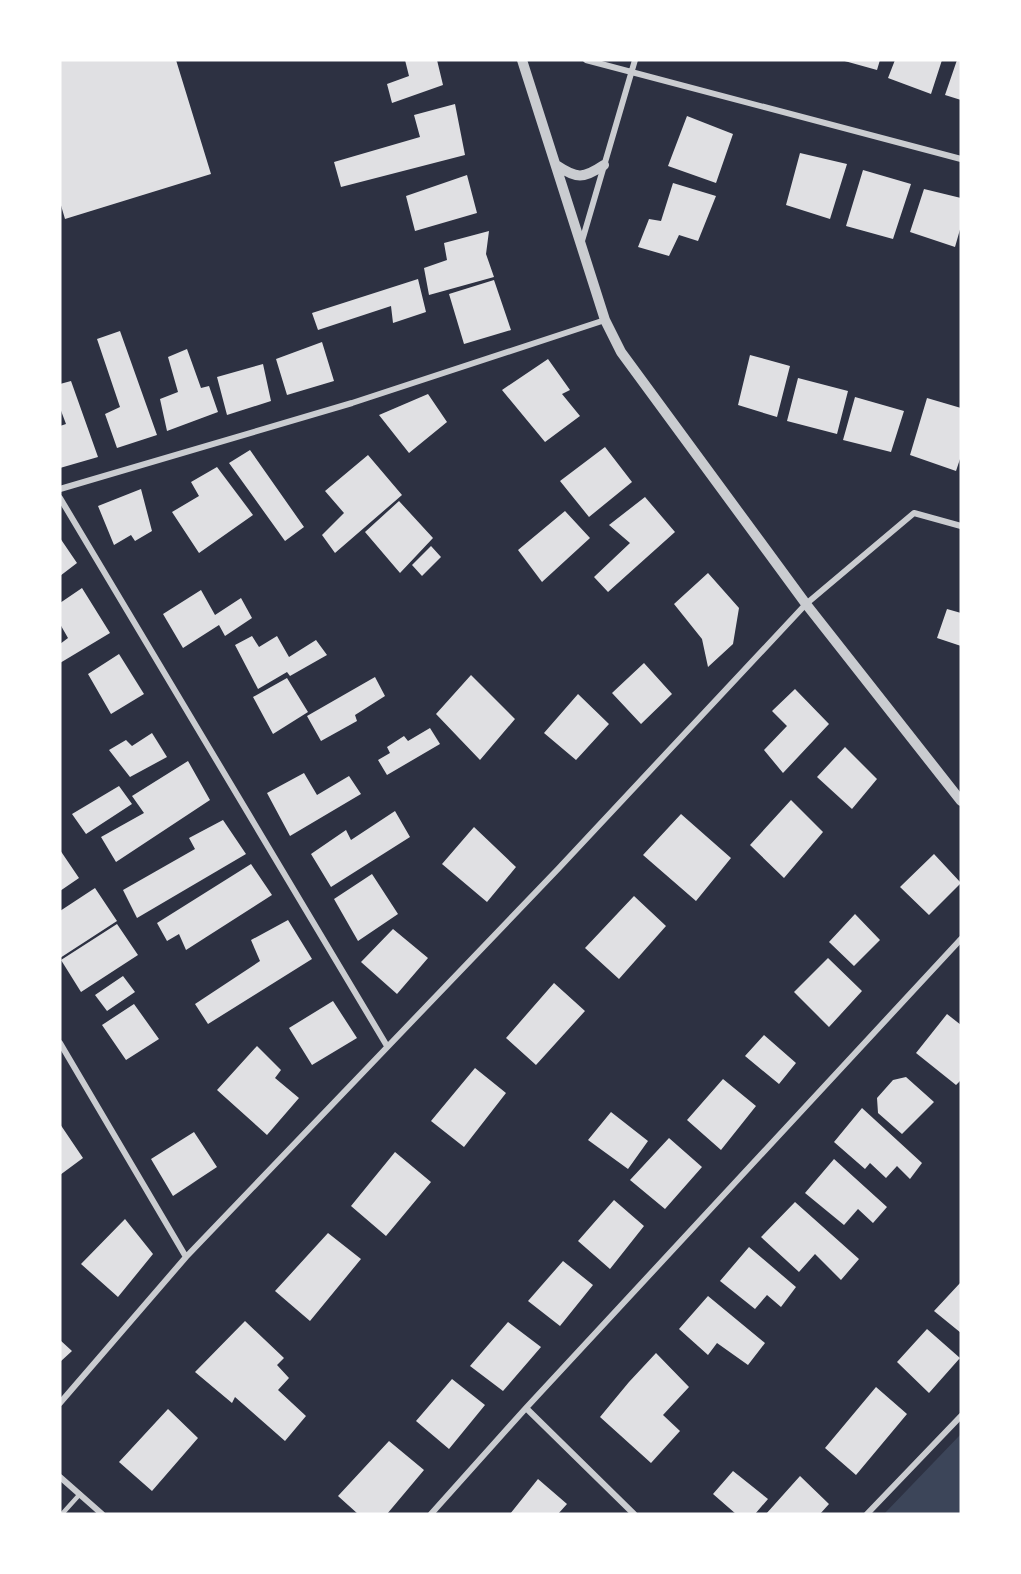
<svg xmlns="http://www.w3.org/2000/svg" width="1021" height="1574" font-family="Inter,sans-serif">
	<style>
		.green { fill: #3c4559 }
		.building { fill: #e0e0e3 }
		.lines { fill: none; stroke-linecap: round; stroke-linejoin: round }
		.service { stroke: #caccd0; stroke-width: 4.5 }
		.minor { stroke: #caccd0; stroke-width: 6 }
		.tertiary { stroke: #caccd0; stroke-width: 10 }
	</style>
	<rect width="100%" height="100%" fill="#2d3142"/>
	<path class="green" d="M961 1434V1514H884Z"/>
	<path class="building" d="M60 60H176L211 174 65 219 60 202Z
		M405 60H437L443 85 392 103 387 84 409 76Z
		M841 60H880L877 70Z
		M895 60H942L931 94 888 78Z
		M957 60H961V100L945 95Z
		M455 104 465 155 341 187 334 162 420 137 414 115Z
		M687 116 733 134 716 183 668 166Z
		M800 153 847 164 830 219 786 205Z
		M863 170 911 184 893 239 846 226Z
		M467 175 477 213 415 231 406 196Z
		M673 183 716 196 698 241 679 235 669 256 638 247 649 219 661 221Z
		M924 189 961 198V226L955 247 910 232Z
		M489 231 486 254 494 277 429 295 424 268 447 260 444 243Z
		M418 279 426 312 393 323 391 306 318 330 312 313Z
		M494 280 511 330 464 344 449 294Z
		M120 331 157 435 117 448 105 414 120 407 97 339Z
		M322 342 334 381 287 395 276 359Z
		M187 349 201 388 209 386 218 412 167 431 160 399 178 392 168 357Z
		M750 355 790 366 777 417 738 405Z
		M548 359 570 390 562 394 580 416 545 442 502 390Z
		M263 364 271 401 227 415 217 377Z
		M798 378 848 391 837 434 787 421Z
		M71 381 98 457 60 468V426L66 424 60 408V384Z
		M428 394 447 422 409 453 379 415Z
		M855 397 904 411 891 452 843 440Z
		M927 398 961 408V456L956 471 910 455Z
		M605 447 632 482 589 517 560 481Z
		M250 450 304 527 285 541 229 463Z
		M368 455 402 495 335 553 322 535 344 513 325 491Z
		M217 467 253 515 199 553 172 512 199 496 191 482Z
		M141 489 152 531 135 541 131 535 114 545 98 506Z
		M645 497 675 532 608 592 594 577 630 543 609 525Z
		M399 501 433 538 400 573 365 532Z
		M565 511 590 538 542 582 518 550Z
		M60 538 77 563 60 576Z
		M431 546 441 557 422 576 412 565Z
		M708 573 739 608 733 644 708 667 702 639 674 604Z
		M82 588 110 633 60 663V644L68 638 60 624V603Z
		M201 590 215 615 241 598 252 618 225 636 219 625 183 648 163 614Z
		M947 609 961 613V646L937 638Z
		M252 636 259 647 277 636 289 657 316 640 327 655 290 676 287 672 258 689 235 645Z
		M119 654 144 694 111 714 88 674Z
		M644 663 672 694 641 724 612 693Z
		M471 675 515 719 480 760 436 714Z
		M375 677 385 696 355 715 357 721 321 741 307 716Z
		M287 678 308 712 273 734 253 697Z
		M795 689 829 724 783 773 764 750 787 726 772 711Z
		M578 694 609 724 576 760 544 733Z
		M430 728 440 744 387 775 378 760 390 753 387 747 404 736 408 741Z
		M152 733 167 757 130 777 109 750 126 740 132 746Z
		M845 747 877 779 852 809 817 777Z
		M188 761 210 800 116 862 101 837 144 813 132 796Z
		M304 773 317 795 349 776 361 794 290 836 267 793Z
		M119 786 132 804 86 834 72 814Z
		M791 800 823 832 784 878 750 845Z
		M395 811 410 837 331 887 311 854 346 830 351 840Z
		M681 814 731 858 696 901 643 855Z
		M223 820 246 854 137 918 123 890 195 849 189 838Z
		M474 827 516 867 487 902 442 864Z
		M60 850 79 878 60 891Z
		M934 854 961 883 929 915 900 887Z
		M251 864 272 895 186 950 179 934 167 941 157 923Z
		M372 874 398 914 358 941 334 899Z
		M95 888 117 921 60 958V911Z
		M634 896 666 926 619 979 585 948Z
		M855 914 880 940 854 966 829 942Z
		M288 920 312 959 208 1024 195 1004 260 961 251 940Z
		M117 924 138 955 81 992 61 960Z
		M393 929 428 958 397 994 361 962Z
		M828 958 862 991 829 1027 794 992Z
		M123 976 135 992 107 1011 95 995Z
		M554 983 585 1011 536 1065 506 1038Z
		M333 1001 357 1038 312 1065 289 1028Z
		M134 1004 159 1039 126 1060 102 1025Z
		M947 1014 961 1025V1080L956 1085 916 1053Z
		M764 1035 796 1063 779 1084 745 1056Z
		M257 1046 281 1070 275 1078 299 1098 267 1135 217 1090Z
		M475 1068 506 1093 464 1147 431 1121Z
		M906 1077 934 1102 902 1134 878 1113 877 1098 893 1080Z
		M723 1079 756 1106 721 1150 687 1120Z
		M862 1108 922 1163 910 1179 897 1166 886 1178 870 1163 865 1169 834 1142Z
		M611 1112 648 1141 628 1169 588 1140Z
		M60 1124 83 1158 60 1175Z
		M194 1132 217 1167 173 1196 151 1159Z
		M669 1138 702 1167 665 1209 630 1180Z
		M395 1152 431 1182 386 1236 351 1206Z
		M834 1159 887 1207 873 1223 858 1209 844 1225 805 1193Z
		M614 1200 644 1226 610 1269 578 1241Z
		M795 1202 859 1259 841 1280 815 1254 799 1272 761 1237Z
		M125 1219 153 1254 118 1297 81 1264Z
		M328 1233 361 1259 310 1321 275 1291Z
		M749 1247 796 1287 781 1307 767 1295 755 1309 720 1281Z
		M563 1261 593 1285 560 1326 528 1301Z
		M961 1282V1333L934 1311Z
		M708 1296 765 1343 748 1365 717 1343 708 1355 679 1329Z
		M245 1321 284 1358 277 1365 289 1378 278 1390 306 1416 285 1441 235 1397 232 1403 195 1372Z
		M508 1322 541 1347 503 1391 470 1366Z
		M927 1329 960 1358 929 1393 897 1362Z
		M60 1340 72 1351 60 1362Z
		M656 1353 689 1387 663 1415 680 1431 651 1463 600 1417 629 1382Z
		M452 1379 485 1405 449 1449 416 1421Z
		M876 1387 907 1414 856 1475 825 1448Z
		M168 1409 198 1438 152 1491 119 1462Z
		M389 1441 424 1470 387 1514H358L338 1496Z
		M733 1471 768 1499 755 1514H736L713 1494Z
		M800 1476 829 1504 820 1514H766Z
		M538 1479 567 1504 558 1514H510Z"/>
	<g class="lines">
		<path class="service" d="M62 1514 80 1494"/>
		<path class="minor" d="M586 60 961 159
			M582 241 635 60
			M60 489 352 403 605 320
			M60 498 387 1046
			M60 1043 186 1257
			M60 1403 186 1257 558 869 806 604 914 513 961 526
			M526 1408 634 1514
			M60 1477 102 1514
			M431 1514 526 1408 961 939
			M867 1514 961 1416"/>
		<path class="tertiary" d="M522 60 605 320 621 352 806 604 961 801
			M556 165C577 179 583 179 604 165"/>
	</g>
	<rect width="1021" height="1574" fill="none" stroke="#ffffff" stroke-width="123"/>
</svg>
